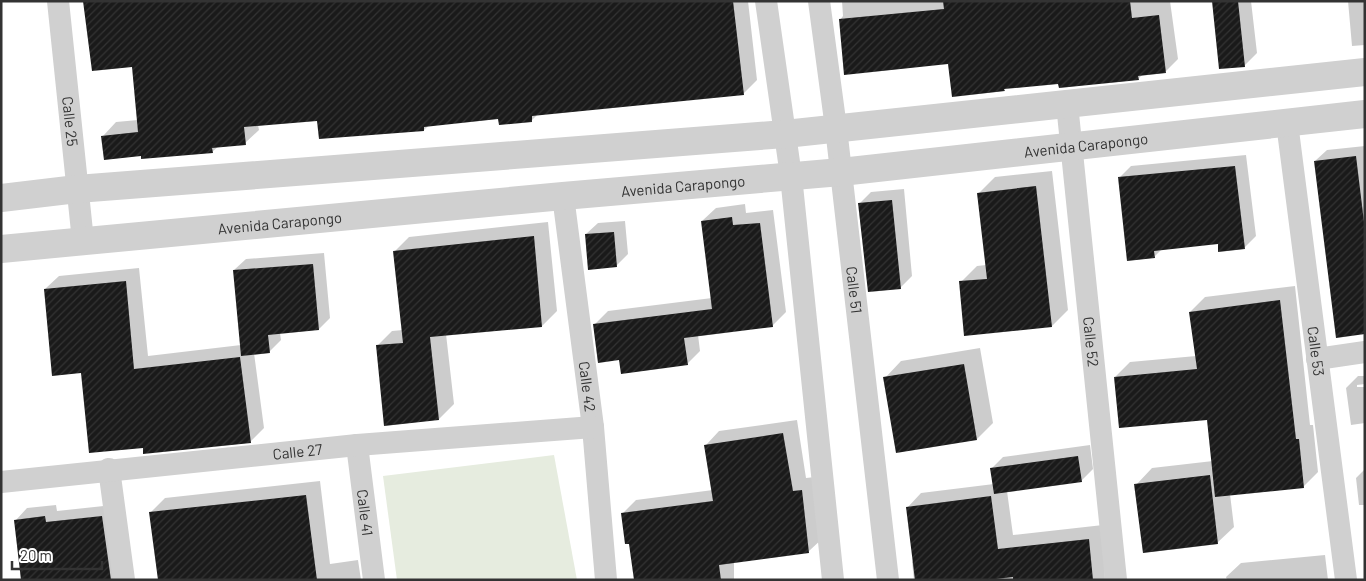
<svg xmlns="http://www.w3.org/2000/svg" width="1366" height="581" font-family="Barlow,sans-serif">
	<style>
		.green { fill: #e6ecdf }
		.shadow { fill: #0003 }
		.building { fill: url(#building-hatch) }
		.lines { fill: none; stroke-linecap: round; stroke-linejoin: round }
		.minor { stroke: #d0d0d0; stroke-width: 22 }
		.tertiary { stroke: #d0d0d0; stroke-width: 28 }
		.labels { text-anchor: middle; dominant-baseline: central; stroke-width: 5; stroke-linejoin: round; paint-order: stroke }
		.street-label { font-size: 15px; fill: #333; stroke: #fff }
	</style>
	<defs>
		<pattern id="building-hatch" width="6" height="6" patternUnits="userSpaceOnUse" patternTransform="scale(1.25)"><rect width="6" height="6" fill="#1a1a1a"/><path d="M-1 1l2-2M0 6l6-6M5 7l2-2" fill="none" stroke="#333"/></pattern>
	</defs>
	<rect width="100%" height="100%" fill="#fff"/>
	<path class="green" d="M554 455 577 580H397L383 476Z"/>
	<path class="shadow" d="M85 1H748L757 80 744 93 538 114 532 120 499 118 429 125 424 130 318 120 258 125 259 130 245 143 219 146 212 152 142 154 103 136 116 122 138 120 133 65Z
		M842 1H1170L1178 59 1166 71 1143 74 1138 79 1059 82 1006 87 1004 90 949 63 840 20 843 16Z
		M1213 1H1251L1257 53 1244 66Z
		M1348 1H1365V45L1352 46Z
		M1365 146V328L1315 161 1327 150Z
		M1246 155 1256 236 1244 248 1219 243 1162 249 1154 257 1120 177 1131 166Z
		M1052 171 1068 310 1052 326 961 282 977 266 986 265 979 193 995 177Z
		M904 189 912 276 900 288 859 204 871 192Z
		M745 204 746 213 773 210 786 312 772 326 698 335 700 351 687 364 620 358 594 325 608 311 712 298 702 221 716 208Z
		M625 221 628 254 616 266 586 234 598 223Z
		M548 222 557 311 542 326 446 334 454 404 439 419 377 346 392 331 403 330 394 252 409 237Z
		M324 253 330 318 319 329 280 333 281 340 269 352 254 353 264 428 250 442 144 446 82 372 45 289 59 276 139 268 148 356 241 345 234 270 246 259Z
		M1295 286 1310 425H1313L1318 472 1303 487 1230 494 1234 527 1217 543 1136 485 1152 468 1213 461 1208 419 1115 377 1130 362 1196 356 1190 312 1205 297Z
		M980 348 993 423 977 439 885 378 901 361Z
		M1358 376H1365V384L1357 385V387H1365V423L1351 425 1346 388Z
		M797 420 806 478 815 477 823 538 809 551 734 562V580H635L630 542 622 514 636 500 713 490 706 445 719 431Z
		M1090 445 1093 469 1082 480 1007 491 1013 535 1103 525 1105 580H914L912 562 914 560 907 508 921 493 994 484 992 468 1003 457Z
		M1365 469V505H1359L1356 478Z
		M320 481 330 564 358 560 361 580H159L151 512 165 498Z
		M56 505 57 511 113 505 123 580H22L16 520 27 508Z
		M1325 555 1328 580H1227L1226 577 1241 563Z"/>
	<path class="building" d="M83 1H733L744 95 532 116V122L499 125 498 119 424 127V131L319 139 317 121 244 127 246 145 212 148 213 153 141 159V156L104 160 101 136 138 132 132 67 92 71Z
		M943 1H1130L1132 18 1159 15 1166 73 1138 76 1139 80 1059 88 1058 84 1004 89 1005 91 952 97 948 64 844 75 839 19 944 9Z
		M1212 1H1238L1245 67 1219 69Z
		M1356 156 1365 230V334L1336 338 1314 161Z
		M1235 166 1245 249 1218 252V244L1154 251 1155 258 1127 261 1118 177Z
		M1036 186 1052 327 964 336 959 281 987 279 977 193Z
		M892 200 901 289 868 292 858 203Z
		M732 217 733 225 760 223 773 327 684 338 688 365 621 374 619 360 598 363 593 324 712 309 701 221Z
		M614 232 617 267 588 270 585 234Z
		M534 236 542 327 430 337 439 420 384 426 376 345 403 343 393 251Z
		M313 264 319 330 268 335 270 353 241 356 233 270Z
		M126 281 134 369 240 357 251 443 143 454V448L89 453 81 373 52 376 44 289Z
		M1280 300 1296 439H1299L1304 488 1215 497 1207 420 1119 428 1114 377 1197 369 1189 312Z
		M964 364 977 440 896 453 883 377Z
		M783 433 793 491 802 490 809 553 719 565 721 580H634L629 544H625L621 513 713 501 704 445Z
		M1078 456 1082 482 994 494 990 468Z
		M1210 475 1218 544 1143 553 1134 484Z
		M306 495 317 580H158L149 512Z
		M991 496 998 549 1089 539 1093 580H1013V577L988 580H915L906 507Z
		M45 516 46 522 102 516 111 580H21L14 520Z"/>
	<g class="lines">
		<g class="minor">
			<path id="s1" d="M58 1 83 241"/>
			<path d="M766 1 791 176 833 580"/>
			<path id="s2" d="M819 1 836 128 888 580"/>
			<path id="s3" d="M1067 104 1116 580"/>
			<path id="s4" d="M1287 123 1346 580"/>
			<path id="s5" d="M563 196 593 427 606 580"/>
			<path d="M1317 359 1365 352"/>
			<path id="s6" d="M357 445 374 580"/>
			<path d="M109 469 124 580"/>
			<path id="s7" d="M1 482 357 445 593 427"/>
		</g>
		<g class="tertiary">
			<path d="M1 198 77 189 785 134 1365 72"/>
			<path id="s8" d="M1 249 563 196 841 172 1365 114"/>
		</g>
	</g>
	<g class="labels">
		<g class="street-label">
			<text stroke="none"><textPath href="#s1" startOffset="121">Calle 25</textPath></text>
			<text stroke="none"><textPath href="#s8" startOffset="1090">Avenida Carapongo</textPath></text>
			<text stroke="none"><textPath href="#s8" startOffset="685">Avenida Carapongo</textPath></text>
			<text stroke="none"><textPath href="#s8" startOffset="280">Avenida Carapongo</textPath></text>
			<text stroke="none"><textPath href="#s2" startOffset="291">Calle 51</textPath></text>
			<text stroke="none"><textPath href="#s3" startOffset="239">Calle 52</textPath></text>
			<text stroke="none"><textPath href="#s4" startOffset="230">Calle 53</textPath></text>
			<text stroke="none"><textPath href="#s5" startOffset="192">Calle 42</textPath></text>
			<text stroke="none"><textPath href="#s7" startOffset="298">Calle 27</textPath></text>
			<text stroke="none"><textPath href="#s6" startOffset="68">Calle 41</textPath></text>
		</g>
	</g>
	<rect width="1366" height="581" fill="none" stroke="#333333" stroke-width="5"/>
	<path d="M12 561v8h90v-8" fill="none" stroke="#333333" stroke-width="2.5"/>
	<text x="20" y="561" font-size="15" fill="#333333" stroke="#ffffff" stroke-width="4" paint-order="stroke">20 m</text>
</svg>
